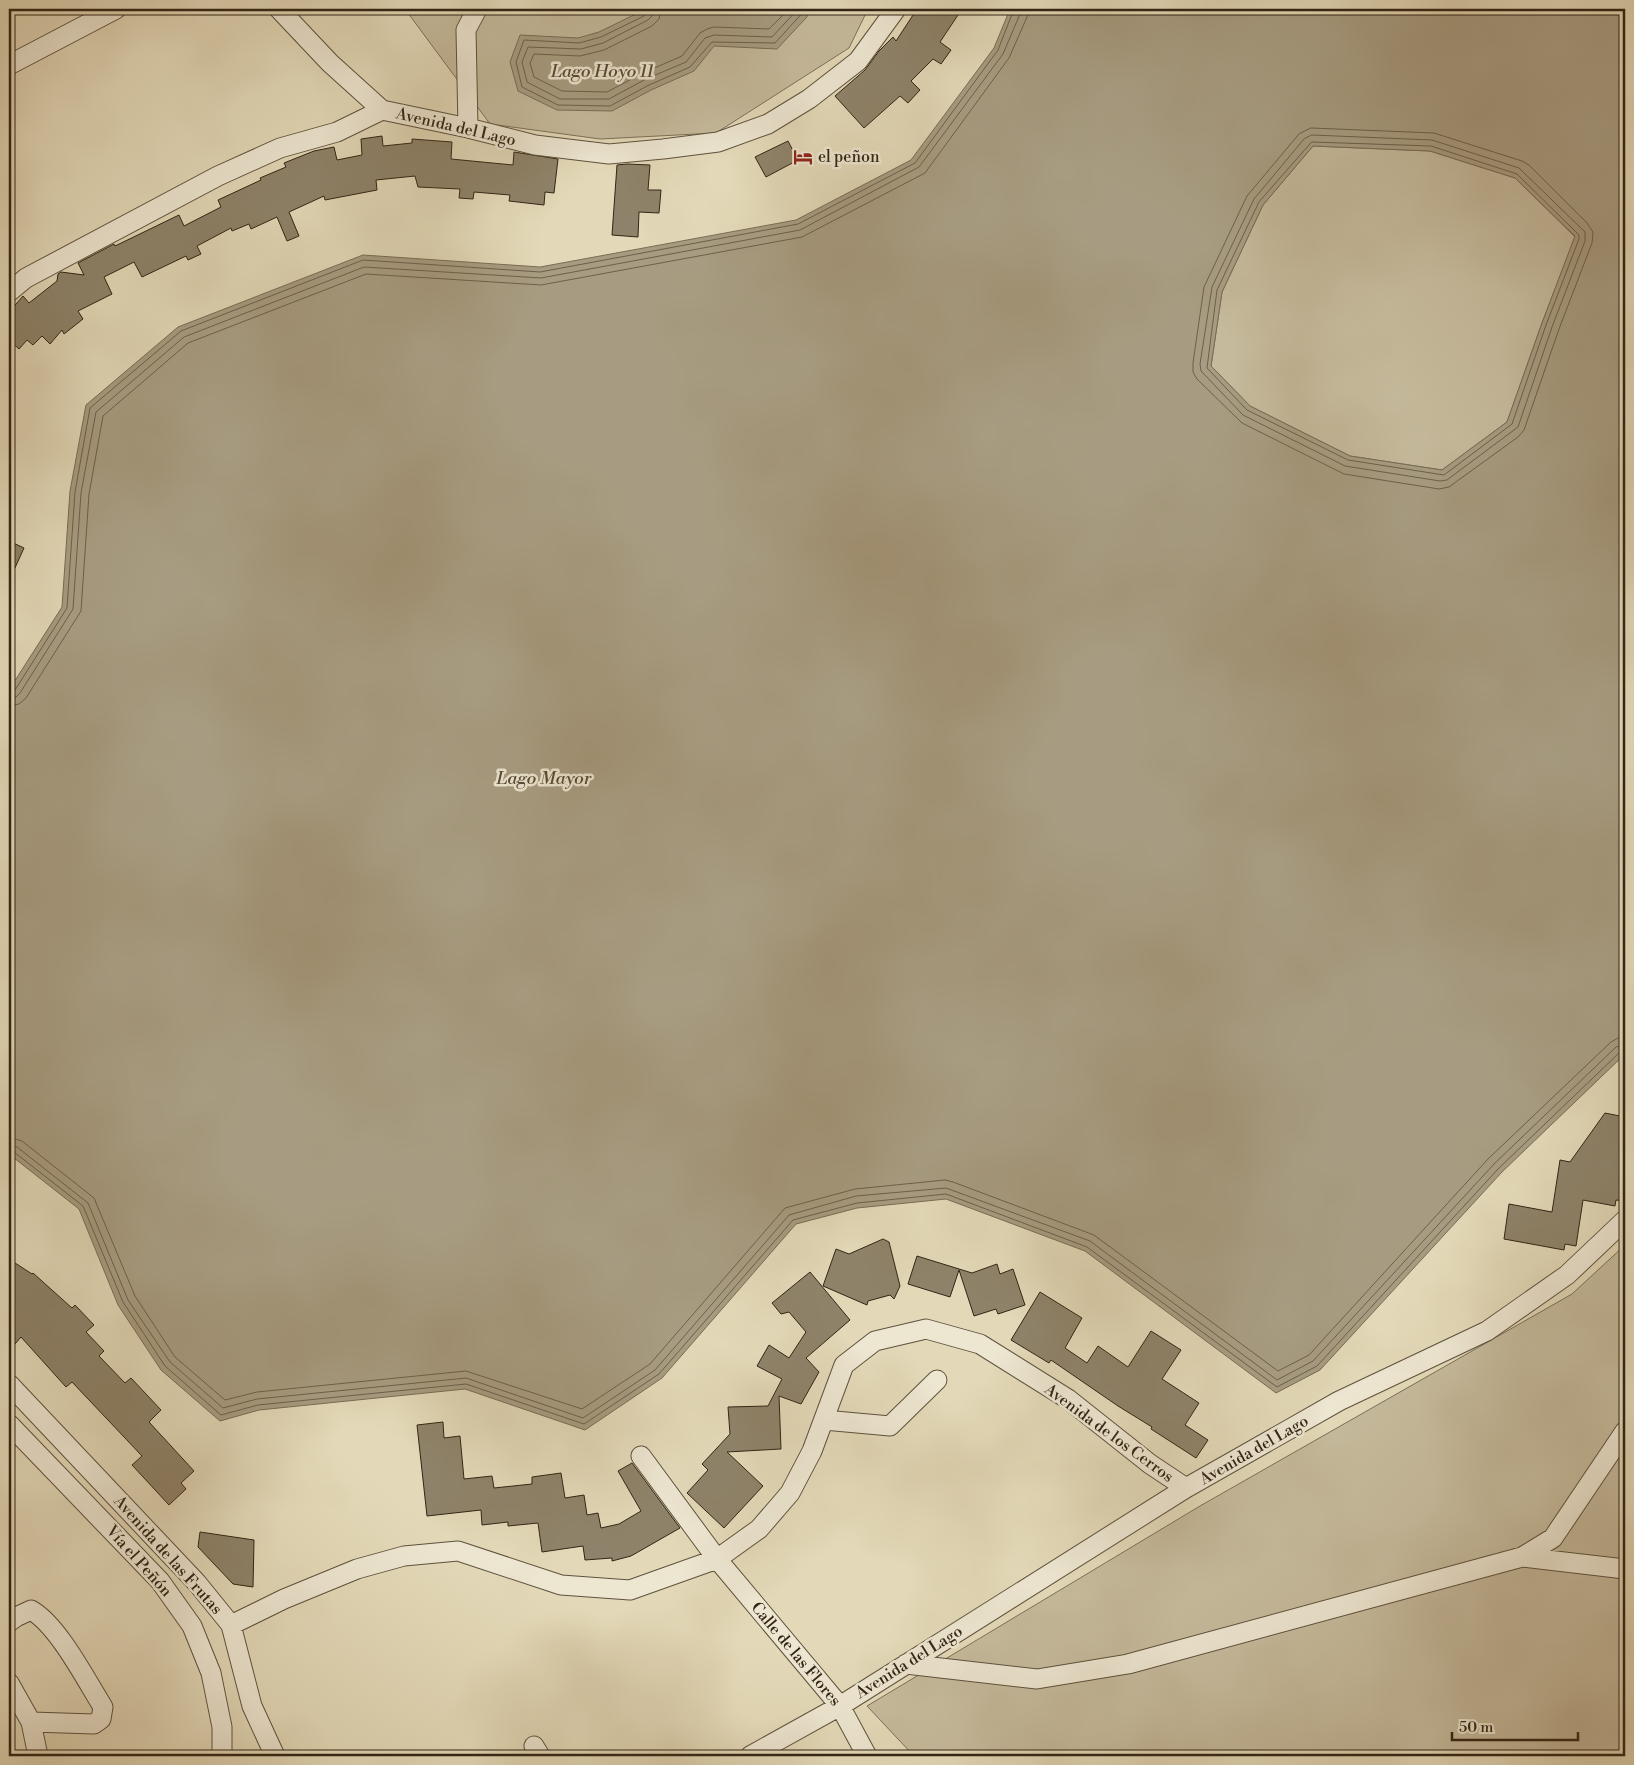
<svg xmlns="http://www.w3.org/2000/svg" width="1634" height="1765" font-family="'Libre Bodoni',serif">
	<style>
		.green { fill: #c5ba9c; stroke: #7c7058 }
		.water { fill: #a79c81; stroke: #786c56; fill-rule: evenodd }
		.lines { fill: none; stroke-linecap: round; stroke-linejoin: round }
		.shore { stroke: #6c604b; stroke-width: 1 }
		.building { fill: #8e836a; stroke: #322515 }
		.minor-casing { stroke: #5e523e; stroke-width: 21 }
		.minor { stroke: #ede6d1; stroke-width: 19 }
		.labels { text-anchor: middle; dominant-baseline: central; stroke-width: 5; stroke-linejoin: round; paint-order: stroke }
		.street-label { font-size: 16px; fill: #322515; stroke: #ede6d1 }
		.poi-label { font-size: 16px; fill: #322515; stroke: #ede6d1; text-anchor: start }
		.water-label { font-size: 18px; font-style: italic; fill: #554935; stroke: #ede6d1 }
	</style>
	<rect width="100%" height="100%" fill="#e3d9b8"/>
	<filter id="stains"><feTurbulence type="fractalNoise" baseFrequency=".004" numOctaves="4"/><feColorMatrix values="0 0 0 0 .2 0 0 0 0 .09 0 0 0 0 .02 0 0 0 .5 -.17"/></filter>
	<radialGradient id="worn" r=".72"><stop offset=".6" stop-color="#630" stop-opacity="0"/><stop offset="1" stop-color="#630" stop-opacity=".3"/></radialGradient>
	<path class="green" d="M405 9H868L849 48 716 133 600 139 490 124Z
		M1313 146 1430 151 1515 178 1575 237 1542 323 1507 422 1442 470 1350 456 1250 406 1211 366 1222 292 1263 205Z
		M1625 1245V1756H914L867 1706 1200 1506 1572 1294Z"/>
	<path class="water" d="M646 9H812L806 18 777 49 714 46 694 71 651 90 612 111 557 110 518 91 510 62 520 35 578 38 599 32Z
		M1010 9H1625V1054L1502 1172 1320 1370 1276 1393 1085 1251 946 1199 857 1208 796 1224 662 1378 585 1430 465 1389 259 1410 220 1421 161 1370 118 1305 79 1209 9 1154V690L62 607 70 491 86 405 178 327 363 255 540 267 796 220 911 160 994 48ZM1313 146 1430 151 1515 178 1575 236 1542 323 1507 422 1442 470 1350 456 1250 406 1211 366 1222 292 1263 205Z"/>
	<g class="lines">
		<path class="shore" d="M647 9 646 13 644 16 601 37 579 43 524 40 516 62 522 87 558 105 610 106 649 85 690 67 712 42 775 43 806 9
			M653 9 652 16 648 20 603 43 581 49 528 47 522 62 527 82 560 99H609L646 79 686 62 705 38 714 35 772 37 798 9
			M661 9 659 19 652 26 604 50 580 56 534 54 530 63 534 77 562 91 607 92 643 73 682 56 700 33 707 29 714 27 769 29 789 9
			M1311 128 1434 133 1522 161 1529 165 1587 223 1593 232 1592 243 1559 329 1524 430 1518 437 1449 487 1439 489 1344 474 1242 423 1197 379 1193 372V363L1204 287 1247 196 1299 134Z
			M1312 135 1432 140 1519 168 1585 232V241L1552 327 1518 427 1447 480 1440 481 1345 466 1243 415 1201 371 1200 364 1212 287 1254 199 1304 139Z
			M1312 142 1431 146 1517 174 1579 235V239L1546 325 1512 424 1444 475 1348 460 1247 410 1207 368 1217 290 1259 202Z
			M9 692 15 690 67 608 75 492 90 408 181 331 363 260 540 272 798 224 915 163 998 50 1014 9
			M9 699 16 697 20 693 73 609 81 493 96 412 184 337 364 267 541 278 800 230 919 167 1003 54 1020 14 1021 9
			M9 706 19 704 26 698 81 611 89 494 103 416 188 343 366 274 541 285 802 237 925 173 1009 58 1027 17 1028 9
			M9 1137 22 1141 94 1198 135 1296 175 1357 225 1400 257 1392 466 1371 582 1409 650 1364 785 1208 855 1189 945 1180 953 1182 1094 1235 1278 1371 1309 1355 1488 1159 1611 1042 1618 1038 1625 1037
			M9 1145 17 1147 88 1203 128 1300 170 1362 223 1408 257 1399 466 1378 583 1418 655 1370 789 1215 856 1196 946 1188 1090 1241 1277 1380 1313 1361 1494 1164 1616 1047 1625 1044
			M9 1151 14 1152 83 1206 123 1302 165 1366 221 1415 258 1405 466 1384 584 1424 659 1374 793 1220 857 1203 946 1194 1087 1247 1277 1387 1317 1366 1498 1169 1620 1052 1625 1050"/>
	</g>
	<path class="building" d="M917 9H962L940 42 951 50 941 64 933 59 911 81 920 90 908 103 900 96 864 128 835 96 865 70 879 51 893 37 896 41Z
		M382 136 383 146 412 143V139L452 142 451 159 513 165 514 152 558 159 554 193 545 192 544 205 509 201 510 195 474 192 473 199 459 198 460 189 418 187 415 176 376 180 377 190 325 200 324 196 289 212 299 236 287 241 277 217 251 229 249 224 232 231 231 228 197 246 201 254 188 260 186 256 142 277 134 262 104 277 112 294 78 311 83 319 64 334 62 330 50 344 42 336 33 345 27 340 19 349 9 340V312L23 296 29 303 57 281 58 274 61 272 84 275 78 263 114 244 115 246 179 215 184 226 221 207 218 200 261 180 260 178 286 167 284 163 314 151 334 147 337 160 362 155 361 139Z
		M788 141 798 160 766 177 755 157Z
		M627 164 650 165 648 190H661L659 213 639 212 638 237 612 235 617 165Z
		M9 541 24 548 9 581Z
		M1605 1113 1625 1117V1201L1616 1200 1615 1206 1583 1200 1576 1246 1565 1244 1564 1250 1504 1239 1509 1204 1552 1212 1560 1160 1570 1162Z
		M883 1239 889 1242 900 1286 894 1299 890 1295 868 1301 867 1305 823 1286 836 1249 849 1254Z
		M917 1256 972 1273 997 1264 1000 1274 1013 1269 1025 1305 998 1314 996 1309 974 1316 959 1270 950 1297 908 1284Z
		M9 1259 32 1274 33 1273 72 1308 75 1305 94 1325 86 1332 104 1351 99 1356 125 1383 131 1378 161 1410 149 1422 194 1471 181 1483 186 1489 169 1505 132 1465 142 1456 72 1382 66 1387 21 1337 9 1351Z
		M810 1272 850 1320 806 1358 819 1372 801 1404 779 1396 781 1449 727 1452 763 1486 724 1528 687 1493 708 1470 702 1464 730 1434 728 1407 768 1406 782 1379 757 1366 769 1345 789 1358 806 1332 789 1312 781 1314 772 1303Z
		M1040 1292 1082 1318 1065 1348 1087 1363 1098 1346 1128 1367 1151 1331 1181 1350 1162 1379 1199 1403 1185 1425 1208 1440 1196 1458 1151 1429 1152 1427 1118 1406 1051 1360 1049 1363 1011 1340Z
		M443 1422 444 1438 460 1436 464 1479 492 1476 494 1488 532 1484V1477L561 1473 565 1498 584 1495 587 1515 598 1513 601 1528 619 1524 641 1511 618 1471 632 1463 680 1528 631 1556 612 1561V1558L585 1560 583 1546 542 1552 538 1523 508 1526V1522L482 1525 481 1510 427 1516 417 1425Z
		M200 1532 254 1540 253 1587 233 1584 198 1547Z"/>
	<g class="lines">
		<g class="minor-casing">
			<path id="minor" d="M279 9 330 63 382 110
				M9 65 116 9
				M468 128 466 30 477 9
				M9 292 26 278 218 176 280 148 337 132 382 110 468 128 535 145 609 154 663 149 718 142 768 124 809 99 858 61 896 9
				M9 1384 197 1583 231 1625 252 1706 275 1756
				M824 1420 890 1426 937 1380
				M9 1424 160 1581 192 1626 211 1673 222 1727V1756
				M641 1456 717 1559 840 1706 867 1756
				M1522 1557 1625 1569
				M9 1622 16 1617 31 1610C58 1625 86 1680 103 1707L101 1719 94 1724 31 1722
				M231 1625 284 1599 357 1569 404 1556 458 1551 561 1585 630 1590 717 1559 759 1529 790 1493 812 1451 844 1365 875 1341 926 1329 980 1344 1068 1399 1150 1464 1186 1488
				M906 1664 1037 1679 1128 1664 1522 1557 1553 1538 1625 1431
				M9 1683 31 1722 38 1756
				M534 1746 540 1756
				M750 1756 840 1706 1186 1488 1339 1401 1487 1331 1567 1275 1625 1220"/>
		</g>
		<use href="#minor" class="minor"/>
	</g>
	<defs>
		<g id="hotel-bare" transform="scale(1.5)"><path d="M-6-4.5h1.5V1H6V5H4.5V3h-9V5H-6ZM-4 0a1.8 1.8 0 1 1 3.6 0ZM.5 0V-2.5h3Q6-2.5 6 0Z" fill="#8f2418" stroke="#ede6d1" stroke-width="2.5" paint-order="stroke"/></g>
	</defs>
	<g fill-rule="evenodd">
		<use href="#hotel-bare" x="803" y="157"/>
	</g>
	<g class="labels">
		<g class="street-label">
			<text transform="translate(456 127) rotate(13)">Avenida del Lago</text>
			<text transform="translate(1109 1433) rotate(36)">Avenida de los Cerros</text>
			<text transform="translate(1254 1450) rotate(-30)">Avenida del Lago</text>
			<text transform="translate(168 1555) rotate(48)">Avenida de las Frutas</text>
			<text transform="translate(139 1561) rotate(48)">Vía el Peñón</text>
			<text transform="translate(796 1654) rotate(50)">Calle de las Flores</text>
			<text transform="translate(909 1662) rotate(-32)">Avenida del Lago</text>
		</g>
		<g class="poi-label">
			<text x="818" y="157">el peñon</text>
		</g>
		<g class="water-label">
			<text x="602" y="71">Lago Hoyo 11</text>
			<text x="544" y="778">Lago Mayor</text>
		</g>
	</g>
	<rect width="1634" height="1765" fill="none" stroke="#e3d9b8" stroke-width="30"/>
	<rect x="10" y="10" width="1614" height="1745" fill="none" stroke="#322515" stroke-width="2.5"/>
	<rect x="15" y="15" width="1604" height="1735" fill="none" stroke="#322515"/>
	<path d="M1452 1732v8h126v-8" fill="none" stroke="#322515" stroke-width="2.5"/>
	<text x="1459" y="1732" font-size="15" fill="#322515" stroke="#ede6d1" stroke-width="4" paint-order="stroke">50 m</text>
	<rect width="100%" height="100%" filter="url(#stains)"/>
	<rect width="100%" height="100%" fill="url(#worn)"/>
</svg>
